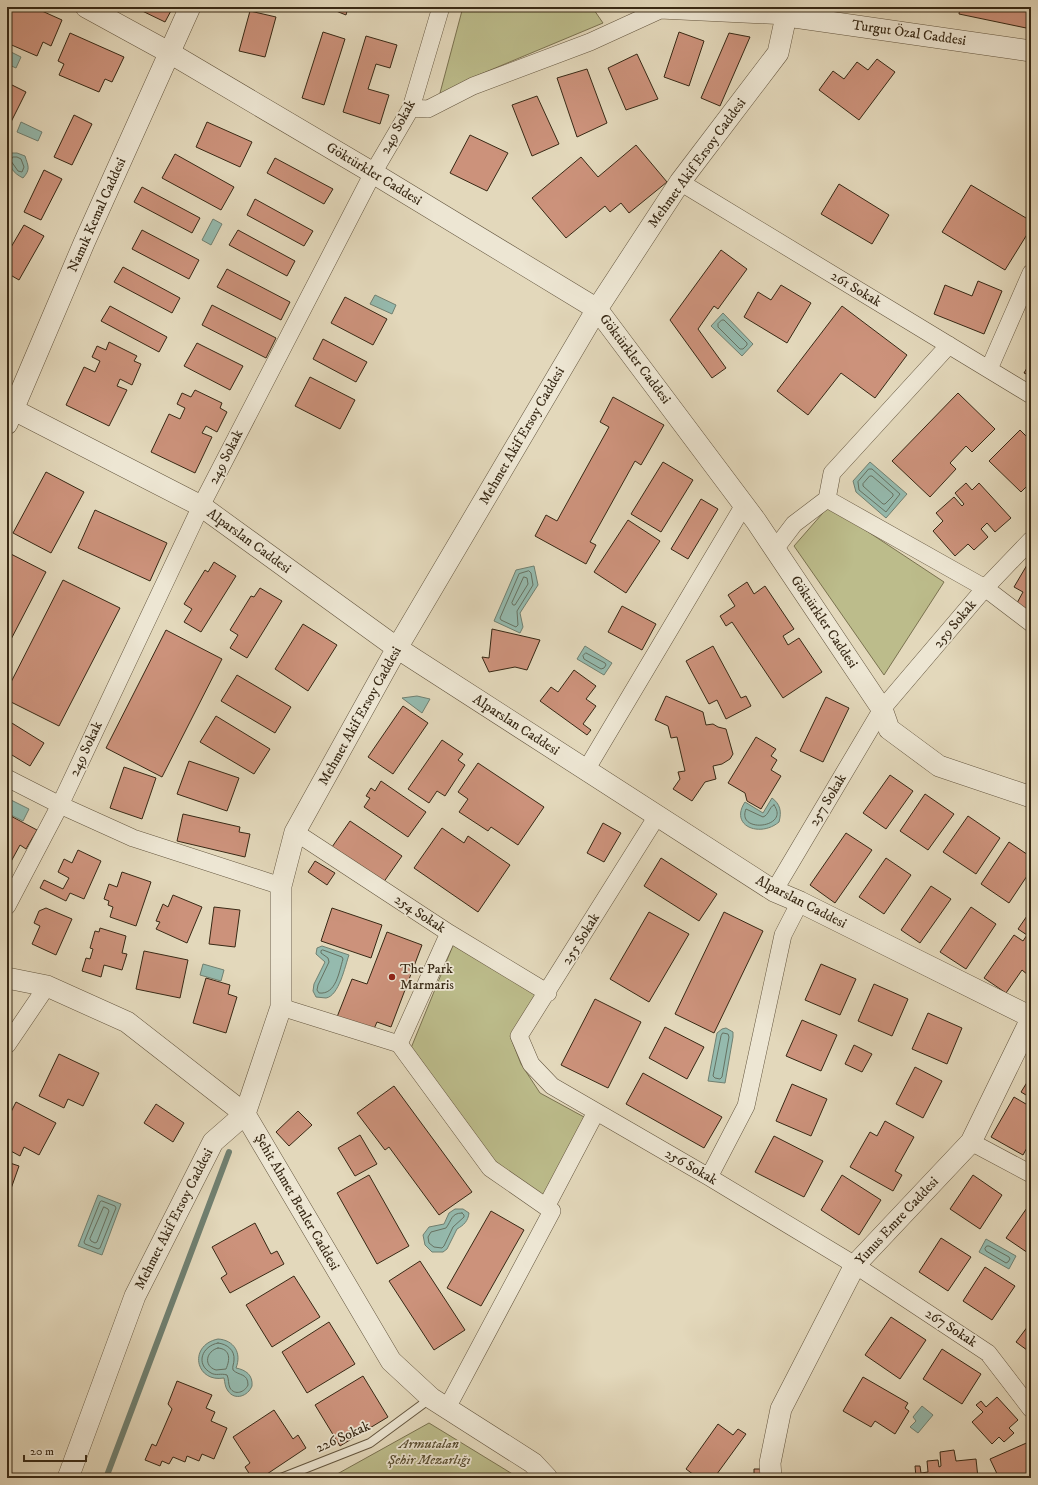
<svg xmlns="http://www.w3.org/2000/svg" width="1038" height="1485" font-family="'IM FELL DW Pica',serif">
	<style>
		.green { fill: #bcbc8b; stroke: #7a7250 }
		.water { fill: #95baae; stroke: #708071 }
		.lines { fill: none; stroke-linecap: round; stroke-linejoin: round }
		.shore { stroke: #667262; stroke-width: 1 }
		.stream { stroke: #708071; stroke-width: 6 }
		.building { fill: #cc927b; stroke: #382915 }
		.service-casing { stroke: #63553e; stroke-width: 10 }
		.minor-casing { stroke: #63553e; stroke-width: 18 }
		.tertiary-casing { stroke: #63553e; stroke-width: 22 }
		.service { stroke: #ede6d3; stroke-width: 8 }
		.minor { stroke: #ede6d3; stroke-width: 17 }
		.tertiary { stroke: #ede6d3; stroke-width: 21 }
		.poi-dot { fill: #8f2418; stroke: #ede6d3; stroke-width: 1.5 }
		.labels { text-anchor: middle; dominant-baseline: central; stroke-width: 3.5; stroke-linejoin: round; paint-order: stroke }
		.street-label { font-size: 14px; fill: #382915; stroke: #ede6d3 }
		.poi-label { font-size: 14px; fill: #382915; stroke: #ede6d3; text-anchor: start }
		.park-label { font-size: 14px; font-style: italic; fill: #594e32; stroke: #ede6d3 }
	</style>
	<rect width="100%" height="100%" fill="#e3d8bb"/>
	<filter id="stains"><feTurbulence type="fractalNoise" baseFrequency=".005" numOctaves="4"/><feColorMatrix values="0 0 0 0 .2 0 0 0 0 .09 0 0 0 0 .02 0 0 0 .5 -.17"/></filter>
	<radialGradient id="worn" r=".72"><stop offset=".6" stop-color="#630" stop-opacity="0"/><stop offset="1" stop-color="#630" stop-opacity=".3"/></radialGradient>
	<path class="green" d="M463 7H592L603 23 469 79 446 92 440 93Z
		M829 506 944 582 884 675 794 546Z
		M454 943 536 995 510 1036 521 1064 540 1093 584 1117 545 1199 495 1162 411 1048Z
		M429 1423 519 1478H330Z"/>
	<path class="water" d="M7 50 21 57 16 68 7 64Z
		M21 122 42 132 38 141 17 132Z
		M11 153H17L25 156C28 166 31 169 23 178 13 173 9 167 8 156Z
		M213 219 222 224 211 245 202 240Z
		M375 295 396 305 392 314 370 304Z
		M723 313 753 344 742 356 711 326Z
		M870 462 907 494 886 518 856 492 853 481Z
		M534 566 538 585 520 613 523 627 520 633 494 621 516 570Z
		M585 646 612 663 604 675 577 659Z
		M417 696 430 699 422 713 402 698Z
		M7 798 29 809 23 821 7 813Z
		M772 798C780 804 782 811 779 822 760 838 729 826 745 802L763 813Z
		M322 946 349 955C345 966 339 996 326 998 323 998 319 997 316 997L313 991 314 984 325 962 316 954 317 948Z
		M203 964 224 970 221 981 200 975Z
		M726 1028 733 1032V1037L725 1083 708 1081 717 1033 722 1029Z
		M98 1195 121 1204 102 1255 78 1246Z
		M455 1209H463L469 1213C468 1221 464 1225 457 1229L447 1249 443 1252H432L425 1245 423 1235 429 1227 444 1224 449 1213Z
		M986 1239 1016 1256 1009 1269 979 1252Z
		M218 1339C234 1340 242 1353 236 1368 246 1370 253 1375 252 1386 248 1396 235 1401 228 1391 225 1387 225 1383 224 1378 195 1383 188 1345 218 1339Z
		M922 1406 933 1415 918 1433 910 1427 916 1421 913 1417Z"/>
	<g class="lines">
		<path class="shore" d="M13 157H17L21 159 24 167 22 172 18 171 11 161Z
			M722 320H724L747 343V345L743 349H740L718 327V324Z
			M869 469H872L900 494 886 512 859 490 858 482Z
			M870 476H872L893 494V496L885 504H883L863 486V484Z
			M529 571 531 573 533 585 517 611 518 625 516 627 501 620 500 618 519 574Z
			M524 577 527 578 528 584 515 605H513L512 603Z
			M586 653 605 663 606 665 604 668 601 669 584 659 583 656Z
			M774 805C791 828 736 834 746 809L763 817C769 815 769 807 774 805Z
			M323 950 342 957 343 959C339 972 336 995 319 993L317 990 318 985 329 962 328 958 321 953V951Z
			M723 1033 728 1034 729 1037 722 1077 720 1079 715 1078 713 1076 721 1036Z
			M102 1201 115 1206 116 1208 100 1248 98 1249 85 1244 84 1242 100 1202Z
			M104 1207 108 1209 109 1211 97 1242 95 1243 91 1241 90 1239Z
			M462 1213 464 1215V1217L453 1227 444 1246 442 1248 434 1247 429 1243 428 1237 431 1232 446 1228C452 1220 451 1213 462 1213Z
			M987 1246H989L1009 1257 1010 1259 1008 1262 1006 1263 986 1251 985 1249Z
			M218 1343C227 1344 235 1350 234 1360 234 1364 232 1366 233 1370 239 1376 248 1373 248 1385 245 1392 235 1396 230 1388 228 1384 229 1379 227 1375 221 1373 216 1376 211 1373 195 1364 202 1346 218 1343Z
			M218 1348C231 1349 230 1360 226 1369 223 1369 219 1370 216 1370 203 1366 206 1351 218 1348Z"/>
		<path class="stream" d="M106 1478 229 1152"/>
	</g>
	<path class="building" d="M7 7H33L62 20 51 46 43 42 37 56 7 43Z
		M134 7H173L165 22Z
		M326 7H348L346 15Z
		M960 7H1031V29L959 14Z
		M250 11 276 17 265 57 239 51Z
		M323 32 345 39 324 105 302 98Z
		M679 32 704 41 689 86 664 77Z
		M70 33 124 57 112 82 105 79 99 92 59 75 64 64 58 61Z
		M729 33 750 37 720 106 701 98Z
		M366 36 397 45 390 68 376 64 368 89 389 95 380 124 343 112Z
		M637 54 658 99 626 110 608 68Z
		M877 59 895 72 859 120 819 90 833 71 844 79 857 62 868 70Z
		M587 69 607 123 577 137 557 78Z
		M8 83 26 92 7 130V85Z
		M537 96 559 144 532 156 512 105Z
		M74 115 92 124 72 165 54 157Z
		M207 122 252 142 240 167 196 147Z
		M470 135 508 153 487 191 450 173Z
		M636 145 667 182 629 213 621 203 610 212 605 206 566 238 532 198 581 157 598 177Z
		M175 154 234 187 221 210 162 178Z
		M275 158 333 189 324 204 267 173Z
		M44 170 62 179 41 220 24 212Z
		M839 184 889 215 872 244 821 214Z
		M971 185 1031 221V228L1005 270 942 232Z
		M142 187 200 218 192 233 134 202Z
		M255 199 313 231 304 246 247 215Z
		M24 225 44 236 19 280 7 273V254Z
		M142 230 199 260 189 279 132 249Z
		M238 230 295 261 287 276 229 245Z
		M721 250 747 269 718 309 714 306 698 329 726 368 712 378 670 320Z
		M123 267 180 298 172 313 114 282Z
		M227 269 290 302 281 320 217 287Z
		M978 281 1002 291 984 334 934 314 945 285 972 296Z
		M781 285 811 303 787 343 744 317 758 292 771 300Z
		M345 297 387 319 373 345 331 323Z
		M212 305 276 338 266 358 202 325Z
		M110 306 167 337 159 352 101 321Z
		M842 306 907 355 875 398 841 373 808 415 777 391Z
		M323 339 367 362 356 382 313 359Z
		M109 342 137 356 134 361 141 364 132 385 120 379 117 386 127 390 109 426 66 405 84 367 95 372 100 361 92 357 97 346 106 350Z
		M197 343 243 366 230 390 184 366Z
		M1031 361V376L1024 373Z
		M310 377 355 400 340 429 295 406Z
		M195 390 222 403 220 408 227 412 217 432 206 426 202 433 212 437 195 473 151 452 169 414 180 419 185 408 177 404 182 393 191 397Z
		M958 393 995 429 972 452 966 446 950 463 956 469 930 497 892 461Z
		M613 397 664 425 641 465 635 461 590 542 596 545 586 564 535 536 546 515 557 521 609 427 600 422Z
		M1020 430 1031 441V482L1021 492 989 461Z
		M663 462 693 480 661 532 631 514Z
		M46 472 84 492 51 553 13 533Z
		M966 483 972 490 979 483 1011 518 995 532 987 523 981 529 988 537 974 550 968 544 955 556 933 531 943 521 936 513 954 497 962 506 964 504 955 493Z
		M701 499 718 509 688 559 671 549Z
		M95 510 167 543 150 581 78 548Z
		M628 520 660 541 626 593 594 572Z
		M7 552 46 572 7 647Z
		M214 562 236 576 201 632 184 622 192 609 184 604 205 570 208 572Z
		M1027 565 1031 567V612L1017 603 1023 592 1014 587Z
		M63 580 120 608 59 726 7 700V690Z
		M747 582 754 594 765 586 794 629 783 636 788 645 799 638 822 672 783 698 732 622 726 626 720 616 735 606 728 595Z
		M260 588 282 601 247 658 230 648 238 635 230 630 251 596 254 597Z
		M622 606 656 624 642 650 608 632Z
		M303 624 337 645 308 691 275 669Z
		M492 629 540 640 527 670 515 667 489 672 482 657 489 658Z
		M166 630 222 659 162 777 106 748Z
		M713 646 741 698 746 696 751 706 726 719 717 700 709 704 686 661Z
		M574 670 596 686 586 699 596 706 583 724 591 730 587 735 540 701 551 687 558 692Z
		M237 675 291 707 275 733 221 701Z
		M666 696 703 712 706 725 713 724 718 727 726 729 733 754 730 759 722 764 713 766 716 779 705 782 692 801 673 789 680 779 678 772 685 771 677 737 671 738 668 726 655 720Z
		M826 697 849 708 823 762 800 751Z
		M403 706 428 723 393 774 368 757Z
		M216 716 270 749 254 774 200 742Z
		M7 720 44 743 30 766 7 752Z
		M756 737 776 749 771 756 777 760 771 770 781 776 761 809 747 801 745 793 728 783Z
		M442 740 463 754 458 760 465 765 445 796 437 791 429 803 408 789Z
		M189 761 239 778 227 811 177 794Z
		M478 763 544 807 518 845 491 827 488 831 459 812 468 799 458 792Z
		M124 767 156 778 142 819 110 808Z
		M890 775 913 791 886 829 863 813Z
		M381 781 426 812 408 837 364 807 370 798 366 796 371 788 375 791Z
		M925 794 954 814 928 850 900 831Z
		M7 814 37 830 26 849 20 845 7 869Z
		M183 814 240 827 239 832 250 834 245 857 177 841Z
		M968 816 1000 838 976 874 943 852Z
		M350 821 402 856 383 883 332 847Z
		M603 823 621 833 604 862 587 853Z
		M442 828 464 843 468 836 510 865 478 912 414 868Z
		M846 833 872 850 835 903 810 885Z
		M1009 842 1031 857V870L1009 903 981 884Z
		M78 850 101 861 84 899 70 893 66 901 40 888 44 880 63 889 69 878 58 872 64 859 72 863Z
		M661 858 717 894 699 921 644 886Z
		M886 858 911 875 884 914 859 897Z
		M315 861 335 873 327 885 308 872Z
		M122 872 151 882 136 926 110 917 113 907 108 905 109 901 104 899 109 884 117 887Z
		M931 886 951 899 920 943 901 930Z
		M173 895 202 907 187 943 156 929 160 922 156 921 163 904 168 907Z
		M214 907 240 910 235 947 209 944Z
		M971 907 996 924 966 969 940 952Z
		M46 908 72 919 56 955 32 944 40 926 34 923 39 911Z
		M332 908 382 925 371 958 321 941Z
		M649 912 689 934 649 1002 610 979Z
		M724 912 763 931 714 1033 675 1014Z
		M1029 913 1031 914V970L1028 975 1022 970 1006 993 984 978 1014 935 1023 941 1027 935 1018 929Z
		M100 928 126 936 122 953 127 954 122 970 104 965 101 977 82 971 86 958 90 959 93 949 90 948 95 931 99 932Z
		M387 932 422 945 391 1027 377 1022 373 1031 337 1017 352 979 367 984Z
		M144 951 188 960 180 998 136 989Z
		M821 964 856 979 840 1015 805 1000Z
		M206 978 230 985 228 994 237 997 226 1033 193 1023Z
		M874 984 908 999 892 1036 858 1021Z
		M595 999 641 1022 608 1088 561 1065Z
		M928 1013 962 1028 947 1064 912 1049Z
		M802 1020 837 1035 821 1071 786 1056Z
		M665 1027 704 1047 687 1079 649 1058Z
		M854 1045 872 1054 862 1072 845 1064Z
		M59 1054 99 1073 83 1106 68 1099 64 1108 39 1096Z
		M915 1067 942 1081 923 1118 896 1104Z
		M643 1073 722 1117 704 1148 626 1104Z
		M1031 1076V1098L1021 1092Z
		M792 1084 827 1099 811 1136 776 1121Z
		M394 1086 472 1192 439 1215 389 1147 385 1150 357 1113Z
		M1014 1097 1031 1107V1145L1029 1144 1023 1155 991 1137Z
		M16 1102 56 1123 39 1155 24 1147 20 1156 7 1149V1120Z
		M156 1104 184 1123 173 1142 144 1123Z
		M298 1111 312 1125 289 1146 276 1132Z
		M885 1121 914 1137 895 1171 902 1175 893 1191 850 1167 870 1132 877 1136Z
		M360 1135 377 1164 355 1176 338 1148Z
		M774 1136 823 1161 804 1197 755 1172Z
		M7 1162 19 1166 7 1200Z
		M369 1175 409 1246 377 1264 337 1193Z
		M842 1175 881 1200 859 1235 821 1210Z
		M973 1175 1002 1195 980 1229 950 1209Z
		M1029 1205 1031 1206V1255L1006 1238Z
		M491 1211 524 1230 481 1306 447 1288Z
		M255 1223 271 1254 277 1251 284 1264 230 1293 221 1278 227 1274 212 1247Z
		M941 1238 971 1257 948 1291 919 1272Z
		M420 1261 465 1330 434 1350 389 1281Z
		M985 1267 1015 1286 992 1320 963 1301Z
		M294 1276 320 1317 272 1347 246 1305Z
		M891 1317 926 1340 900 1379 865 1355Z
		M329 1322 355 1364 307 1393 282 1352Z
		M1031 1322V1353L1016 1342Z
		M942 1349 981 1374 962 1404 923 1379Z
		M363 1376 388 1417 340 1446 315 1405Z
		M863 1377 908 1403 905 1408 909 1411 895 1434 875 1421 871 1427 843 1411Z
		M177 1381 212 1395 206 1408 215 1412 211 1421 227 1428 214 1459 202 1454 199 1461 187 1456 185 1462 173 1457 169 1464 162 1461 160 1466 145 1460 152 1444 156 1446 172 1409 168 1404Z
		M997 1397 1018 1420 1009 1428 1014 1433 1004 1442 999 1437 992 1444 972 1422 983 1412 976 1405 981 1401 986 1407Z
		M274 1410 293 1439 298 1435 306 1448 261 1478H252L245 1467 250 1463 233 1437Z
		M718 1424 733 1435 738 1429 746 1434 714 1478H698L686 1469Z
		M1031 1441V1477L1028 1478H999L990 1459Z
		M954 1450 956 1461 976 1459 978 1478H906L916 1477 915 1466H920L921 1473 928 1472 927 1461 938 1460 939 1467 941 1466 940 1452Z
		M754 1469H763V1478H754Z"/>
	<g class="lines">
		<g class="service-casing">
			<path id="service" d="M281 1478 370 1443 431 1398"/>
		</g>
		<g class="minor-casing">
			<path id="minor" d="M649 8 660 10 787 16
				M411 108 428 109 473 86 590 42 660 10
				M680 182 1031 395
				M989 369 1031 273
				M827 499 832 473 949 345
				M775 549 794 524 827 499 985 588 1031 623
				M586 770 744 505
				M7 778 60 805 133 838 281 886
				M657 816 519 1036 531 1064 552 1086 709 1177 855 1265 988 1353 1031 1409
				M295 832 449 933 548 993
				M774 891 882 709 985 588 1031 540
				M7 906 60 805 201 506 373 173 411 108 441 7
				M281 1007 399 1044 449 933
				M399 1044 490 1168 552 1211 447 1408
				M7 1045 47 986
				M971 1142 1031 1174
				M709 1177 746 1106 783 935 800 902
				M546 1207 596 1112"/>
		</g>
		<g class="tertiary-casing">
			<path id="tertiary" d="M86 7 170 53 373 173 597 309 756 521 882 709 889 729 939 766 1031 797
				M787 16 1031 51
				M14 410 201 506 397 648 774 891 800 902 1031 1017
				M7 424 84 243 190 7
				M7 978 47 986 127 1022 245 1114 391 1361 431 1398 533 1463 547 1478
				M68 1478 135 1296 213 1142 245 1114 281 1007V886L295 832 397 648 597 309 680 182 778 53 788 7
				M771 1478 770 1463 781 1409 855 1265 971 1142 1031 1019"/>
		</g>
		<use href="#service" class="service"/>
		<use href="#minor" class="minor"/>
		<use href="#tertiary" class="tertiary"/>
	</g>
	<circle class="poi-dot" cx="392" cy="977" r="4"/>
	<g class="labels">
		<g class="street-label">
			<text transform="translate(909 33) rotate(8)">Turgut Özal Caddesi</text>
			<text transform="translate(398 127) rotate(-62)">249 Sokak</text>
			<text transform="translate(697 163) rotate(-54)">Mehmet Akif Ersoy Caddesi</text>
			<text transform="translate(374 174) rotate(31)">Göktürkler Caddesi</text>
			<text transform="translate(97 215) rotate(-66)">Namık Kemal Caddesi</text>
			<text transform="translate(856 289) rotate(31)">261 Sokak</text>
			<text transform="translate(635 359) rotate(53)">Göktürkler Caddesi</text>
			<text transform="translate(522 436) rotate(-60)">Mehmet Akif Ersoy Caddesi</text>
			<text transform="translate(226 457) rotate(-63)">249 Sokak</text>
			<text transform="translate(249 541) rotate(36)">Alparslan Caddesi</text>
			<text transform="translate(824 622) rotate(56)">Göktürkler Caddesi</text>
			<text transform="translate(955 624) rotate(-50)">259 Sokak</text>
			<text transform="translate(360 716) rotate(-61)">Mehmet Akif Ersoy Caddesi</text>
			<text transform="translate(516 725) rotate(33)">Alparslan Caddesi</text>
			<text transform="translate(86 749) rotate(-65)">249 Sokak</text>
			<text transform="translate(828 800) rotate(-59)">257 Sokak</text>
			<text transform="translate(801 902) rotate(27)">Alparslan Caddesi</text>
			<text transform="translate(420 914) rotate(33)">254 Sokak</text>
			<text transform="translate(581 939) rotate(-58)">255 Sokak</text>
			<text transform="translate(691 1167) rotate(30)">256 Sokak</text>
			<text transform="translate(297 1202) rotate(60)">Şehit Ahmet Benler Caddesi</text>
			<text transform="translate(174 1219) rotate(-63)">Mehmet Akif Ersoy Caddesi</text>
			<text transform="translate(897 1221) rotate(-47)">Yunus Emre Caddesi</text>
			<text transform="translate(951 1328) rotate(33)">267 Sokak</text>
			<text transform="translate(343 1437) rotate(-24)">226 Sokak</text>
		</g>
		<g class="poi-label">
			<text x="400" y="969">The Park<tspan x="400" dy="16">Marmaris</tspan></text>
		</g>
		<g class="park-label">
			<text x="429" y="1444">Armutalan<tspan x="429" dy="16">Şehir Mezarlığı</tspan></text>
		</g>
	</g>
	<rect width="1038" height="1485" fill="none" stroke="#e3d8bb" stroke-width="24"/>
	<rect x="8" y="8" width="1022" height="1469" fill="none" stroke="#382915" stroke-width="2"/>
	<rect x="12" y="12" width="1014" height="1461" fill="none" stroke="#382915"/>
	<path d="M24 1455v6h62v-6" fill="none" stroke="#382915" stroke-width="2"/>
	<text x="30" y="1455" font-size="12" fill="#382915" stroke="#ede6d3" stroke-width="3" paint-order="stroke">20 m</text>
	<rect width="100%" height="100%" filter="url(#stains)"/>
	<rect width="100%" height="100%" fill="url(#worn)"/>
</svg>
